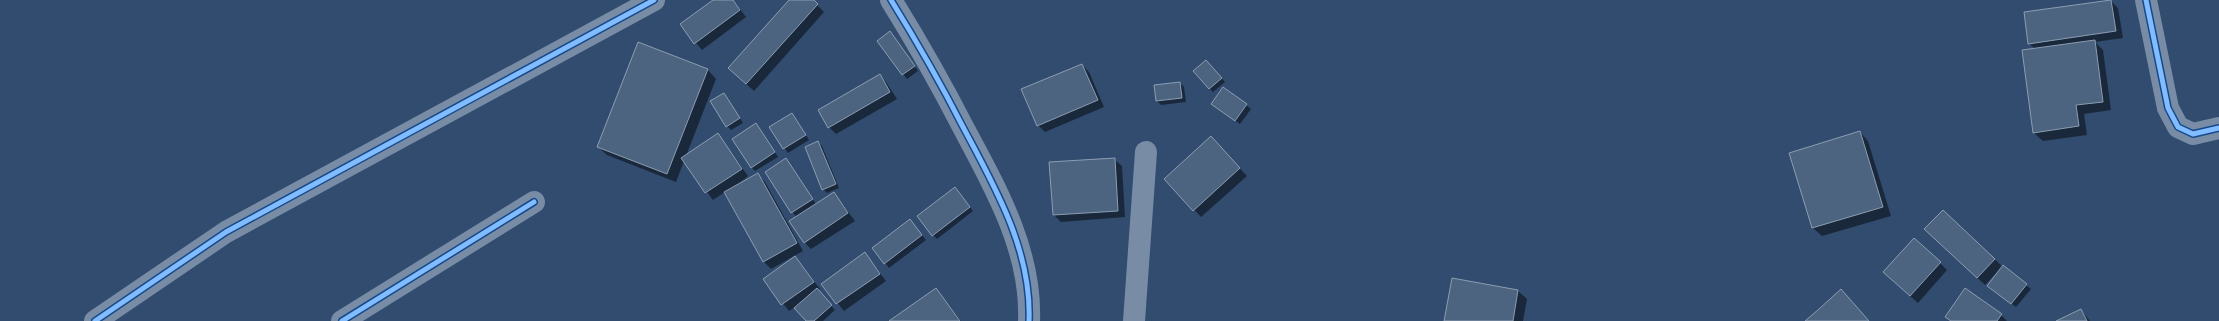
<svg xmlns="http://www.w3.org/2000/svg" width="2219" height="321" font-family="Lato,sans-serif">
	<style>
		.shadow { fill: #0007 }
		.building { fill: #4d6480; stroke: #8c9db2 }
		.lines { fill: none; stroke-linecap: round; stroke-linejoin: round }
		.minor { stroke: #788ca5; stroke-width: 22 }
		.cycleway-casing { stroke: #16498a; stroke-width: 8 }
		.cycleway { stroke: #80bcff; stroke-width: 5 }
	</style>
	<rect width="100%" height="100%" fill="#314c6f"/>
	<path class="shadow" d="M714 0H733L746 17 702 50 681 25Z
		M790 0H812L824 12 754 91 736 75Z
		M2111 1 2118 8 2123 38 2095 42 2103 50 2111 110 2084 114 2087 135 2043 141 2034 133 2035 49 2029 43Z
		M890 32 918 71 907 79 878 41Z
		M1082 65 1089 72 1104 107 1045 132 1038 125Z
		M1210 65 1225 82 1213 92 1209 88Z
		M708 70 716 79 686 156 718 135 748 176 732 189 758 175 765 182 803 251 771 269 764 262 725 192 713 200 684 161 676 182 607 155 598 147Z
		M879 75 886 82 897 99 836 134 829 127Z
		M1180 83 1184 87 1186 102 1161 105 1157 101 1155 86Z
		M1223 88 1251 109 1240 124 1212 104Z
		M724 94 743 123 731 130 727 126Z
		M792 114 809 140 788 153 771 127Z
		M756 124 778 157 755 171 751 167Z
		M1860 132 1868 141 1891 216 1822 236 1813 228 1790 153Z
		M818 142 822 146 839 188 827 193 823 189Z
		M1218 145 1247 176 1201 217 1165 179Z
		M786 159 816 204 834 193 855 221 811 249 804 242 796 217 766 172Z
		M1114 159 1122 166 1125 217 1061 222 1054 215Z
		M955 188 973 211 937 239 933 235Z
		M1943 211 2003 267 2031 289 2016 307 1992 290 1999 270 1985 285 1933 236Z
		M910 221 926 240 889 268 874 248Z
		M865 254 886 281 844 311 822 284Z
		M795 257 820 289 818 291 835 310 823 321H807L795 307 789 311 764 279Z
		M1940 263 1947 270 1918 303 1891 279Z
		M1453 279 1518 291 1527 299 1523 321H1445Z
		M936 289 961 321H891Z
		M2081 310 2090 321H2058Z
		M2001 315 2007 321H1951L1946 317Z"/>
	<path class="building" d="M713 0H733L740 10 694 44 680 24Z
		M789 0H814L818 4 746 84 728 68Z
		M2111 0 2116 31 2028 44 2024 12Z
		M890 31 915 66 902 75 877 41Z
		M2095 40 2103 102 2076 105 2079 126 2033 133 2022 50Z
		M638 42 708 69 667 174 597 147Z
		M1206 60 1222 78 1209 89 1193 71Z
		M1082 64 1098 100 1037 126 1021 89Z
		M880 74 890 92 828 128 818 110Z
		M1180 82 1182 98 1156 101 1154 85Z
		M1223 87 1247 104 1235 121 1211 104Z
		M724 93 740 118 726 127 710 101Z
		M792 113 806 135 783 149 769 127Z
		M756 123 775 152 751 168 732 139Z
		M1860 131 1883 207 1812 228 1789 153Z
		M718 133 742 169 705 193 681 158Z
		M1211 136 1240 168 1193 211 1164 179Z
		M818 141 836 184 822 190 805 147Z
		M786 158 813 199 791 213 765 172Z
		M1115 158 1118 211 1053 215 1049 162Z
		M758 173 797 243 763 262 724 192Z
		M955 187 970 207 932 236 917 216Z
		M834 192 848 213 804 243 789 221Z
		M1943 210 1995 259 1977 278 1924 229Z
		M910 219 922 235 884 264 872 248Z
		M1914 238 1941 262 1910 296 1883 272Z
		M865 252 880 274 836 304 821 284Z
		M795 256 814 282 781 305 763 279Z
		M2003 265 2027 284 2011 304 1987 286Z
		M1452 278 1518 290 1513 321H1444Z
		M817 288 832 305 814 321H806L794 308Z
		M936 288 960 321H889Z
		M1965 288 2002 314 1997 321H1951L1945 317Z
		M1841 289 1869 321H1805L1819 309Z
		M2081 309 2087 321H2056Z"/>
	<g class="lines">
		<path class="minor" d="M891 0C917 42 941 84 963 127 995 187 1032 251 1029 321
			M2146 0 2168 108 2178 127 2193 134 2219 128
			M95 321 226 232 654 0
			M342 321 534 202
			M1134 321 1146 152"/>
		<g class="cycleway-casing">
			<path id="cycleway" d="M891 0C917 42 941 84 963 127 995 187 1032 251 1029 321
				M2146 0 2168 108 2178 127 2193 134 2219 128
				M95 321 226 232 654 0
				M342 321 534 202"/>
		</g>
		<use href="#cycleway" class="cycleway"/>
	</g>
</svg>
